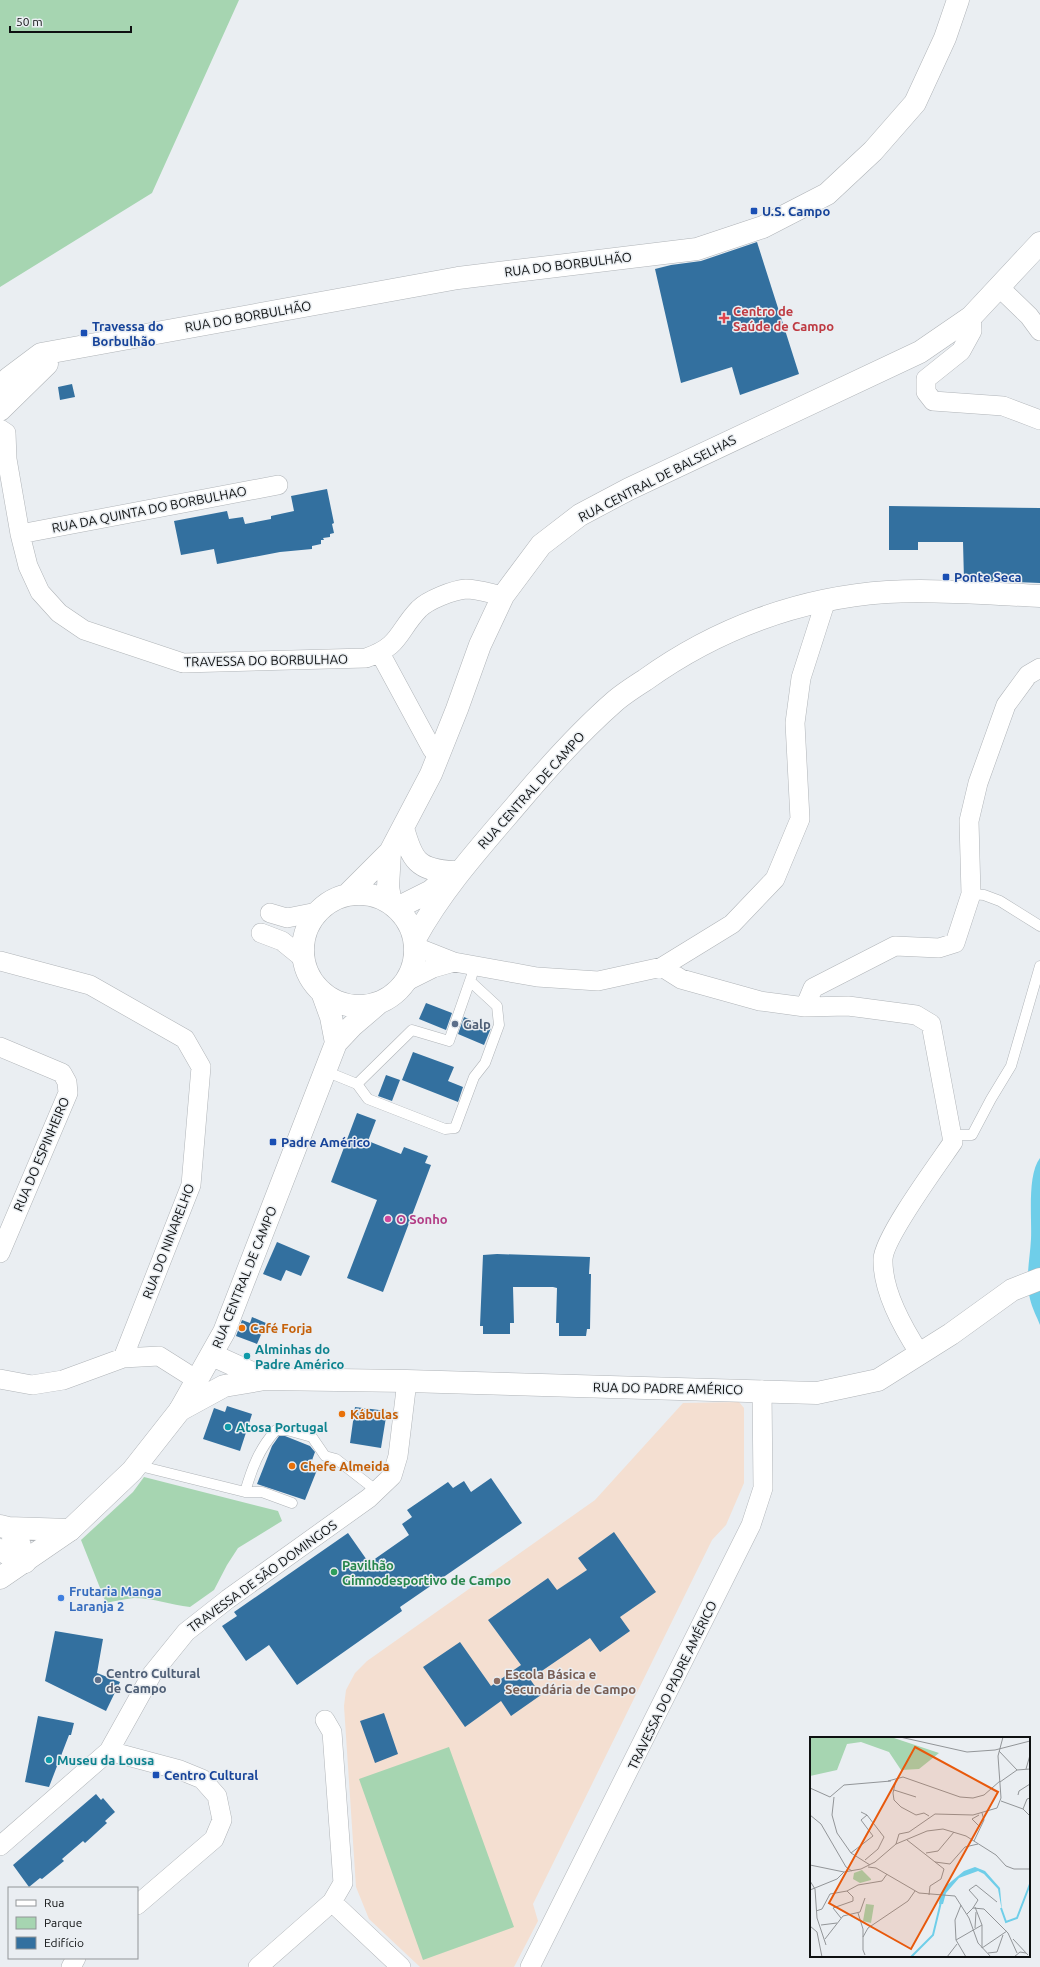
<svg xmlns="http://www.w3.org/2000/svg" width="1040" height="1967" font-family="Ubuntu,sans-serif">
	<style>
		.education { fill: #f4dfd1 }
		.green { fill: #a6d5b1 }
		.water { fill: #6fcee9 }
		.building { fill: #33709f }
		.lines { fill: none; stroke-linecap: round; stroke-linejoin: round }
		.lane-casing { stroke: #b0b4b8; stroke-width: 11 }
		.street-casing { stroke: #b0b4b8; stroke-width: 20 }
		.secondary-casing { stroke: #b0b4b8; stroke-width: 23 }
		.primary-casing { stroke: #b0b4b8; stroke-width: 23 }
		.lane { stroke: #fff; stroke-width: 10 }
		.street { stroke: #fff; stroke-width: 19 }
		.secondary { stroke: #fff; stroke-width: 22 }
		.primary { stroke: #fff; stroke-width: 22 }
		.transit-dot { fill: #1a4fb4; stroke: #eaeef2; stroke-width: 1.5 }
		.health-dot { fill: #e0444e; stroke: #eaeef2; stroke-width: 1.5 }
		.service-dot { fill: #5c6f8a; stroke: #eaeef2; stroke-width: 1.5 }
		.hotel-dot { fill: #d1479c; stroke: #eaeef2; stroke-width: 1.5 }
		.food-dot { fill: #e8710a; stroke: #eaeef2; stroke-width: 1.5 }
		.culture-dot { fill: #0f9aa8; stroke: #eaeef2; stroke-width: 1.5 }
		.leisure-dot { fill: #2e9e5b; stroke: #eaeef2; stroke-width: 1.5 }
		.shop-dot { fill: #3f7fe0; stroke: #eaeef2; stroke-width: 1.5 }
		.education-dot { fill: #8d6e63; stroke: #eaeef2; stroke-width: 1.5 }
		.labels { text-anchor: middle; dominant-baseline: central; stroke-width: 3; stroke-linejoin: round; paint-order: stroke }
		.transit-label { font-size: 13px; font-weight: bold; fill: #164399; stroke: #eaeef2; text-anchor: start }
		.street-label { font-size: 13px; fill: #0e1011; stroke: #eaeef2 }
		.health-label { font-size: 13px; font-weight: bold; fill: #be3a42; stroke: #eaeef2; text-anchor: start }
		.service-label { font-size: 13px; font-weight: bold; fill: #4e5e75; stroke: #eaeef2; text-anchor: start }
		.hotel-label { font-size: 13px; font-weight: bold; fill: #b23c85; stroke: #eaeef2; text-anchor: start }
		.food-label { font-size: 13px; font-weight: bold; fill: #c56008; stroke: #eaeef2; text-anchor: start }
		.culture-label { font-size: 13px; font-weight: bold; fill: #0d838f; stroke: #eaeef2; text-anchor: start }
		.leisure-label { font-size: 13px; font-weight: bold; fill: #27864d; stroke: #eaeef2; text-anchor: start }
		.shop-label { font-size: 13px; font-weight: bold; fill: #366cbe; stroke: #eaeef2; text-anchor: start }
		.education-label { font-size: 13px; font-weight: bold; fill: #785e54; stroke: #eaeef2; text-anchor: start }
		.inset-river { fill: none; stroke: #6fcee9; stroke-width: 2 }
		.inset-road { fill: none; stroke: #929598; stroke-width: 1 }
		.view { fill: #e8590c; fill-opacity: 0.15; stroke: #e8590c; stroke-width: 2 }
		.inset-edge { fill: none; stroke: #0e1011; stroke-width: 2 }
	</style>
	<rect width="100%" height="100%" fill="#eaeef2"/>
	<path class="education" d="M739 1402 744 1408V1483L726 1525 712 1540 533 1904 538 1921 514 1967H420L369 1919 356 1887 344 1706 346 1690 355 1673 367 1661 595 1500 683 1403Z"/>
	<path class="green" d="M0 0H239L152 193 0 287Z
		M144 1477 278 1511 282 1521 238 1548 227 1565 214 1590 190 1607C171 1605 153 1598 134 1598 125 1599 115 1601 106 1603L81 1540 133 1492Z
		M449 1747 514 1927 423 1960 359 1779Z"/>
	<path class="water" d="M1040 1158V1325C1037 1317 1032 1308 1030 1299 1025 1279 1030 1259 1031 1239 1032 1217 1027 1175 1040 1158Z"/>
	<path class="building" d="M757 242 799 374 740 395 732 367 681 383 655 269 671 265 701 261Z
		M72 384 75 397 60 400 58 387Z
		M327 489 334 523 332 524 334 533 330 534V537L323 538 324 540H321V544L312 546V549L280 552 217 564 214 549 181 555 174 521 227 511 229 519 243 517 245 524 271 519V516L294 511 291 496Z
		M889 506 1040 508V583L964 580 963 542H918V550H889Z
		M426 1003 452 1013 446 1030 419 1019Z
		M464 1017 491 1028 484 1045 458 1034Z
		M413 1052 454 1067 448 1081 463 1087 458 1102 402 1080Z
		M386 1075 400 1080 392 1101 378 1096Z
		M357 1113 376 1120 368 1141 401 1154 404 1147 428 1156 425 1163 431 1165 383 1292 347 1278 377 1200 331 1182Z
		M277 1242 310 1256 301 1276 286 1270 281 1281 263 1274Z
		M497 1254 590 1257 589 1274H591L590 1329H587L586 1336H559V1323H556L557 1288 553 1287H513L514 1323H510V1334H483V1326H480L483 1255Z
		M252 1317 266 1323 257 1344 236 1336 242 1320 250 1323Z
		M227 1406 252 1414 240 1451 203 1439 214 1408 225 1412Z
		M355 1407 387 1411 381 1448 350 1443Z
		M279 1436H285L310 1446 315 1452 311 1463 319 1465 305 1500 257 1484 272 1446Z
		M491 1478 522 1523 400 1607 402 1611 297 1685 269 1645 246 1661 222 1626 237 1616 234 1612 348 1533 369 1563 409 1535 402 1524 412 1517 407 1510 448 1482 453 1488 464 1481 471 1492Z
		M614 1532 656 1592 620 1617 630 1631 600 1652 590 1638 530 1679 541 1695 511 1716 501 1701 465 1727 423 1667 460 1642 491 1686 521 1665 488 1620 548 1578 557 1590 587 1570 578 1558Z
		M55 1631 103 1639 97 1673 120 1682 106 1711 45 1681Z
		M384 1713 398 1754 375 1763 360 1721Z
		M38 1716 74 1723 71 1735H69L49 1787 25 1782Z
		M96 1794 101 1800 103 1798 115 1812 105 1821 107 1823 85 1843 83 1841 62 1859 64 1861 42 1879 40 1878 29 1887 13 1865Z"/>
	<g class="lines">
		<g class="lane-casing">
			<path id="lane" d="M971 894 984 895 1000 901 1040 926
				M325 1071 357 1084 412 1030 449 1041 472 975
				M357 1084 368 1099 445 1129 455 1128 474 1077 485 1063 499 1025 497 1006 471 982
				M951 1135H972L991 1099 1011 1066 1040 966
				M136 1465 245 1492H262L292 1503
				M245 1492C252 1468 259 1449 276 1430H287L312 1437 325 1456 336 1459 377 1491"/>
		</g>
		<g class="street-casing">
			<path id="street" d="M999 287 1029 316 1040 331
				M971 317 972 331 961 351 926 379V392L933 401 1003 406 1040 420
				M0 429 6 433 7 459 20 534 28 566 40 592 59 613 84 630 183 663 366 658C401 646 397 632 419 609 428 600 453 590 466 589 478 589 492 594 503 596
				M20 534 278 485
				M380 653 432 749 438 756
				M270 913 287 918 317 912
				M261 933 282 941 303 958
				M416 947 454 962 537 977 598 981 662 967 732 924 775 879 800 819 795 723 801 678 826 600
				M0 961 90 985 185 1039 201 1067 191 1185 123 1358
				M662 967 681 979 760 1001 805 1007 848 1006 916 1015 931 1024 953 1142C938 1164 884 1237 883 1259 882 1291 903 1328 920 1354
				M405 982 433 968 454 962
				M805 1007 813 988 895 946 939 948 955 943 971 894 969 821 978 783 1006 705 1028 675 1040 668
				M0 1047 62 1073 67 1082 68 1093 0 1253
				M0 1379 32 1385 63 1380 123 1358 159 1356 197 1380
				M109 1751 180 1770 202 1779 217 1796 222 1820 214 1839 137 1905
				M0 1846 109 1751 152 1674 186 1632 228 1599 369 1498 392 1476 398 1456 407 1381
				M332 1902 401 1967
				M71 1967 76 1958
				M258 1967 332 1902 343 1883 332 1732 325 1720
				M530 1967 751 1525 763 1488 762 1390"/>
		</g>
		<g class="secondary-casing">
			<path id="secondary" d="M0 387 9 378 41 354 458 278 697 249 763 227 827 194 873 151 915 103 945 38 958 0
				M0 410 47 364
				M212 1355 265 1379
				M180 1410 224 1386 265 1379 407 1381 817 1393 878 1380 951 1334 1012 1290 1040 1279
				M0 1526 8 1528 70 1530
				M8 1528 19 1543 25 1562
				M0 1550 25 1562"/>
		</g>
		<g class="primary-casing">
			<path id="primary" d="M403 828C412 860 417 870 453 872
				M390 852 388 887 391 903
				M303 950a56 56 0 1 1 112 0a56 56 0 1 1-112 0Z
				M348 894 390 852 431 774 457 709 480 645 503 596 541 545 580 515 629 489 920 352 971 317 1040 243
				M397 908 431 891 447 877
				M415 939C444 886 485 842 524 796 552 763 581 731 614 702 623 694 634 687 645 680 716 629 799 598 887 592 937 589 990 594 1040 596
				M322 992 331 1017 336 1043
				M0 1578 70 1530 132 1471 180 1410 224 1332 336 1043 352 1026 380 1002"/>
		</g>
		<use href="#lane" class="lane"/>
		<use href="#street" class="street"/>
		<use href="#secondary" class="secondary"/>
		<use href="#primary" class="primary"/>
	</g>
	<g class="transit-dot">
		<rect x="750" y="207" width="8" height="8" rx="2"/>
		<rect x="80" y="329" width="8" height="8" rx="2"/>
		<rect x="942" y="573" width="8" height="8" rx="2"/>
		<rect x="269" y="1138" width="8" height="8" rx="2"/>
		<rect x="152" y="1771" width="8" height="8" rx="2"/>
	</g>
	<path class="health-dot" d="M722 312h4v4h4v4h-4v4h-4v-4h-4v-4h4z"/>
	<g class="service-dot">
		<circle cx="455" cy="1024" r="4"/>
		<circle cx="98" cy="1680" r="4"/>
	</g>
	<circle class="hotel-dot" cx="388" cy="1219" r="4"/>
	<g class="food-dot">
		<circle cx="242" cy="1328" r="4"/>
		<circle cx="342" cy="1414" r="4"/>
		<circle cx="292" cy="1466" r="4"/>
	</g>
	<g class="culture-dot">
		<circle cx="247" cy="1356" r="4"/>
		<circle cx="228" cy="1427" r="4"/>
		<circle cx="49" cy="1760" r="4"/>
	</g>
	<circle class="leisure-dot" cx="334" cy="1572" r="4"/>
	<circle class="shop-dot" cx="61" cy="1598" r="4"/>
	<circle class="education-dot" cx="497" cy="1681" r="4"/>
	<g class="labels">
		<g class="transit-label">
			<text x="762" y="211">U.S. Campo</text>
			<text x="92" y="326">Travessa do<tspan x="92" dy="15">Borbulhão</tspan></text>
			<text x="954" y="577">Ponte Seca</text>
			<text x="281" y="1142">Padre Américo</text>
			<text x="164" y="1775">Centro Cultural</text>
		</g>
		<g class="street-label">
			<text transform="translate(568 264) rotate(-7)">RUA DO BORBULHÃO</text>
			<text transform="translate(248 316) rotate(-10)">RUA DO BORBULHÃO</text>
			<text transform="translate(657 478) rotate(-27)">RUA CENTRAL DE BALSELHAS</text>
			<text transform="translate(149 509) rotate(-11)">RUA DA QUINTA DO BORBULHAO</text>
			<text transform="translate(266 660) rotate(-1)">TRAVESSA DO BORBULHAO</text>
			<text transform="translate(531 790) rotate(-48)">RUA CENTRAL DE CAMPO</text>
			<text transform="translate(41 1154) rotate(-67)">RUA DO ESPINHEIRO</text>
			<text transform="translate(168 1241) rotate(-69)">RUA DO NINARELHO</text>
			<text transform="translate(244 1277) rotate(-68)">RUA CENTRAL DE CAMPO</text>
			<text transform="translate(668 1388) rotate(1)">RUA DO PADRE AMÉRICO</text>
			<text transform="translate(262 1576) rotate(-36)">TRAVESSA DE SÃO DOMINGOS</text>
			<text transform="translate(672 1685) rotate(-64)">TRAVESSA DO PADRE AMÉRICO</text>
		</g>
		<g class="health-label">
			<text x="733" y="311">Centro de<tspan x="733" dy="15">Saúde de Campo</tspan></text>
		</g>
		<g class="service-label">
			<text x="463" y="1024">Galp</text>
			<text x="106" y="1673">Centro Cultural<tspan x="106" dy="15">de Campo</tspan></text>
		</g>
		<g class="hotel-label">
			<text x="396" y="1219">O Sonho</text>
		</g>
		<g class="food-label">
			<text x="250" y="1328">Café Forja</text>
			<text x="350" y="1414">Kábulas</text>
			<text x="300" y="1466">Chefe Almeida</text>
		</g>
		<g class="culture-label">
			<text x="255" y="1349">Alminhas do<tspan x="255" dy="15">Padre Américo</tspan></text>
			<text x="236" y="1427">Atosa Portugal</text>
			<text x="57" y="1760">Museu da Lousa</text>
		</g>
		<g class="leisure-label">
			<text x="342" y="1565">Pavilhão<tspan x="342" dy="15">Gimnodesportivo de Campo</tspan></text>
		</g>
		<g class="shop-label">
			<text x="69" y="1591">Frutaria Manga<tspan x="69" dy="15">Laranja 2</tspan></text>
		</g>
		<g class="education-label">
			<text x="505" y="1674">Escola Básica e<tspan x="505" dy="15">Secundária de Campo</tspan></text>
		</g>
	</g>
	<g transform="translate(810 1737)">
		<rect width="220" height="220" fill="#eaeef2"/>
		<path d="M0 0H81L129 16 109 32 91 33 79 15 51 5 37 7 27 33 0 39ZM52 133 61 142V143L50 146 43 142 44 136ZM56 167 64 168 61 186 53 184Z" fill="#a6d5b1"/>
		<path d="M165 130 175 134 190 151 192 174 188 152 174 137 168 134 149 141 136 156 133 167H129L130 158 137 148 154 134Z" fill="#6fcee9"/>
		<path class="inset-river" d="M191 171 196 185 207 181 220 147M101 220 123 198 131 165"/>
		<path class="inset-road" d="M90 0 157 15 185 13 220 4M189 14 207 33M216 32 220 18M86 43 83 56 84 63 91 70 106 78 114 76 119 79M78 44 93 40 150 60 163 61 174 58 190 44M190 45 207 33 220 32M0 51 20 60 34 48 81 44M84 53 106 60M208 58 209 54 220 47M24 60 22 78 27 96 41 116 60 128M191 64 213 72 220 79M213 72 217 62 220 61M51 75 57 78 74 100 68 112 55 123M0 78 11 87 36 130 42 134M169 78 162 82 170 90M97 103 134 132 131 142 120 149 119 158M164 104 174 83 172 76M86 107 89 97 99 95 125 77 163 78 187 71 191 61 188 19 193 0M41 116 63 99 51 83 57 78M116 116 128 114 144 95M125 125 140 127 155 110 168 107M0 128 34 135 51 132 65 125 86 107 117 94 133 92 156 99 186 118 196 129 204 132H220M58 130 66 131 109 156 145 159 159 181 168 206 181 220M0 144 5 152 7 181 16 208M0 153 27 142 34 135M151 168 145 183 146 203 156 220M165 170 172 188V211M163 171 168 163 159 153 166 148 187 165M6 174 12 172 20 157 37 154 48 148 72 144 77 137M48 176 53 192V213L55 218M157 177 163 171 174 172 198 196 207 216M31 181 23 171 43 164V160L37 154M11 188 27 186M0 189 7 195 12 220M165 191 166 175M53 200 58 191 98 164 105 154M15 202 33 179 50 175 55 161M203 202 218 218M146 203 172 188M172 211 197 194M178 216 187 215 193 198M137 220 147 207M204 220 210 215 216 216"/>
		<path class="view" d="M105 10 188 55 101 212 19 166Z"/>
		<rect width="220" height="220" class="inset-edge"/>
	</g>
	<rect x="8" y="1887" width="130" height="72" fill="#eaeef2" stroke="#929598"/>
	<rect x="16" y="1900" width="20" height="6" fill="#ffffff" stroke="#929598"/>
	<text x="44" y="1907" font-size="12" fill="#0e1011">Rua</text>
	<rect x="16" y="1917" width="20" height="12" fill="#a6d5b1" stroke="#929598"/>
	<text x="44" y="1927" font-size="12" fill="#0e1011">Parque</text>
	<rect x="16" y="1937" width="20" height="12" fill="#33709f" stroke="#929598"/>
	<text x="44" y="1947" font-size="12" fill="#0e1011">Edifício</text>
	<path d="M10 26v6h121v-6" fill="none" stroke="#0e1011" stroke-width="2"/>
	<text x="16" y="26" font-size="12" fill="#0e1011" stroke="#eaeef2" stroke-width="3" paint-order="stroke">50 m</text>
</svg>
